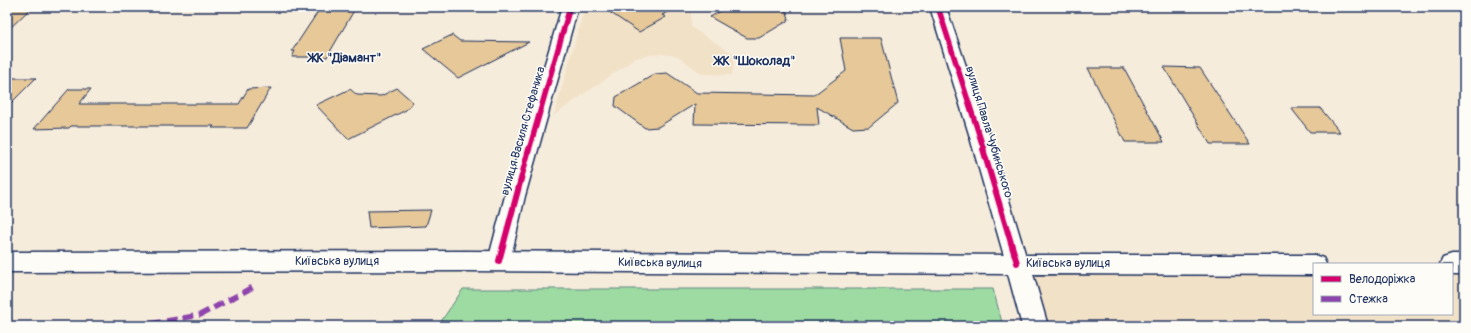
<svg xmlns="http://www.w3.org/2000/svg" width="1471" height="333" font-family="Pangolin,sans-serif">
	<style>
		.built { fill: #f1e1c7 }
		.green { fill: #9edba2; stroke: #5c8580 }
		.building { fill: #e6c899; stroke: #1b2f5e }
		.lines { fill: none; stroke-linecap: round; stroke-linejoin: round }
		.minor-casing { stroke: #1b2f5e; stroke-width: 3 }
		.major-casing { stroke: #1b2f5e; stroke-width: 3 }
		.minor { fill: #fdfcf7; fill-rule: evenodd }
		.major { fill: #fdfcf7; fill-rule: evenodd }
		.quiet { stroke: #8e44ad; stroke-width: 5.5; stroke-dasharray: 11 5.5; stroke-linecap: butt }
		.cycleway-far1-casing { stroke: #fdfcf7; stroke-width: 8 }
		.cycleway-casing { stroke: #fdfcf7; stroke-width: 9 }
		.cycleway-far1 { stroke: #d6006c; stroke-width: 5.5 }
		.cycleway { stroke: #d6006c; stroke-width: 6 }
		.labels { text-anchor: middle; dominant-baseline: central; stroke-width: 3; stroke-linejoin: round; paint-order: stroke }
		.street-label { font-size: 12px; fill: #1b2f5e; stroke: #fdfcf7 }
		.neighbourhood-label { font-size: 13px; font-weight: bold; fill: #1b2f5e; stroke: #fdfcf7 }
	</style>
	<rect width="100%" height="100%" fill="#f6ecdb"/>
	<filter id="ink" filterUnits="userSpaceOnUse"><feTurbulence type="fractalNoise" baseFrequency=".025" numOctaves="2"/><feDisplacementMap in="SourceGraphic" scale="8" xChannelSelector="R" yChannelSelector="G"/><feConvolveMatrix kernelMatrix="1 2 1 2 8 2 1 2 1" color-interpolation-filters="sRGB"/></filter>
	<g filter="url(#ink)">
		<path class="built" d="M585 7H691V27L735 55 732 75 702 74 678 56 662 54 648 55 636 58 554 115Z
			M1017 263 1314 265V314H1452V265H1464V326H1035Z"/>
		<path class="green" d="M463 289H993L1003 326H438Z"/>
		<path class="building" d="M7 7H32L7 31Z
			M321 7H356L327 57H292L295 51H292Z
			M602 7H676L662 15 666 17 639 32Z
			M728 7H778L787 12 789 20 759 38H747L710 17Z
			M452 35 460 41 529 42 458 78 423 49Z
			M840 38H881L898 103 869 127 853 128 817 107 819 125 694 124 695 104 658 127 645 128 615 106 616 97 655 74 667 73 697 93 814 95 846 71Z
			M1164 67 1200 68 1250 144H1210Z
			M1088 68H1124L1164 142H1125Z
			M7 78H36L7 107Z
			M271 88 247 128H212L214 126H71L69 128 34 129 69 89H91L79 104H239L248 89Z
			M397 88 413 102 406 110 348 139 316 105 350 89 357 95 381 96Z
			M1291 108H1320L1340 132H1310Z
			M431 210 426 226 369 228 367 211Z"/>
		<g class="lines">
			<g class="minor-casing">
				<path id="minor" d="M562 7H578L525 196 510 261 507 267 499 270 491 267 488 261 505 196Z
					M930 7H946L989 134 1028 263 1025 269 1017 272 1009 269 1006 263 969 134Z"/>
			</g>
			<g class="major-casing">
				<path id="major" d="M465 251 1013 255 1017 253 1021 255H1314L1323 258 1326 264H1314V275L1033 274 1048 326H1022L1008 274 465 271 7 272V252Z
					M1452 255H1464V275H1452V264H1440L1443 258Z"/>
			</g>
			<use href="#minor" class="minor"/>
			<use href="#major" class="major"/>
			<path class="quiet" d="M150 324 200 315 257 285"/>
			<g class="cycleway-far1-casing">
				<path id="cycleway-far1" d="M938 7 984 150
					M529 150 570 7"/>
			</g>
			<g class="cycleway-casing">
				<path id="cycleway" d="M983 149 1017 263
					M499 261 529 149"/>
			</g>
			<use href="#cycleway-far1" class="cycleway-far1"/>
			<use href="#cycleway" class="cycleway"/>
		</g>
	</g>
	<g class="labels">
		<g class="street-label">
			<text transform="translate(523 131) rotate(-74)">вулиця Василя Стефаника</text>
			<text transform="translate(989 132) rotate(73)">вулиця Павла Чубинського</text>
			<text x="337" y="261">Київська вулиця</text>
			<text transform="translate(660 263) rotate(1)">Київська вулиця</text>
			<text x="1068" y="263">Київська вулиця</text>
		</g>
		<g class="neighbourhood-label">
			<text x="345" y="58">ЖК "Діамант"</text>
			<text x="755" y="61">ЖК "Шоколад"</text>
		</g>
	</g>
	<rect width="1471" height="333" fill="none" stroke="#fdfcf7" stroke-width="24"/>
	<rect x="12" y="12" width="1447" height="309" fill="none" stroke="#1b2f5e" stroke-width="1.5" filter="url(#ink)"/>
	<rect x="1313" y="263" width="140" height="52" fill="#fdfcf7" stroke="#a3aaba"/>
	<rect x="1321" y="276" width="20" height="6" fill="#d6006c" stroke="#a3aaba"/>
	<text x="1349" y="283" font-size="12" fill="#1b2f5e">Велодоріжка</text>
	<rect x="1321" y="296" width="20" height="6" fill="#8e44ad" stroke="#a3aaba"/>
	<text x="1349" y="303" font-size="12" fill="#1b2f5e">Стежка</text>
</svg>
